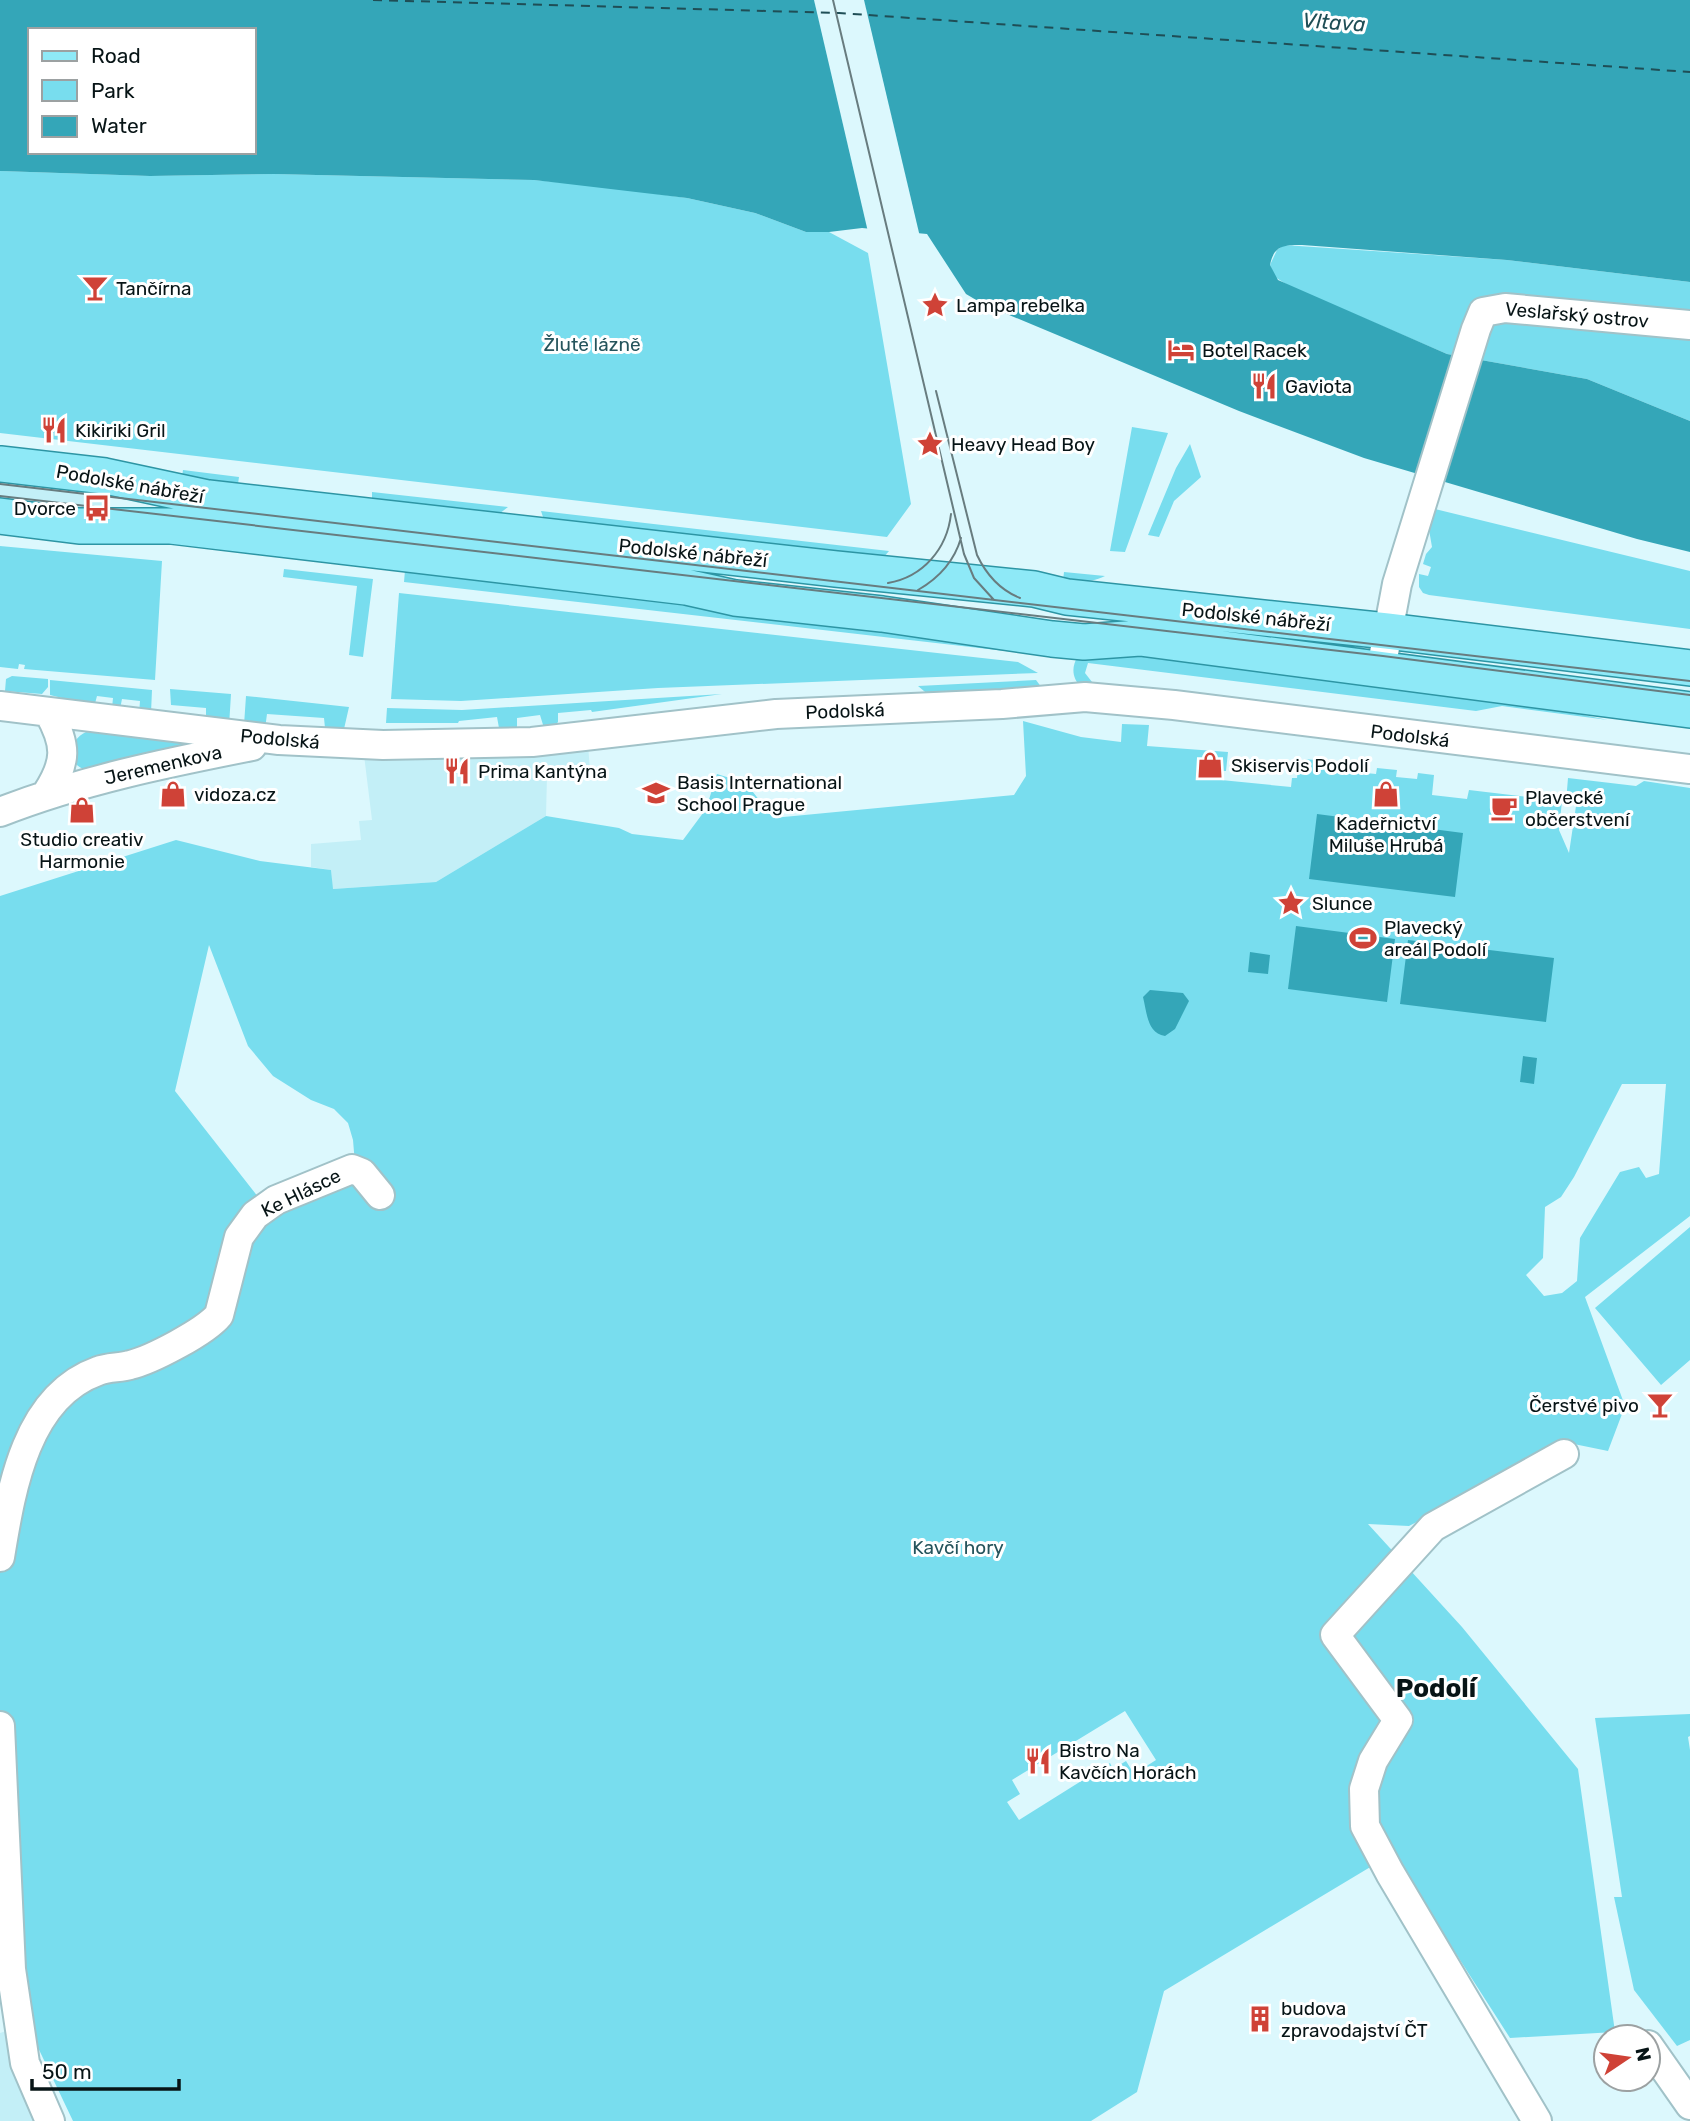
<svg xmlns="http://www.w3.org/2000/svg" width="1690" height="2121" font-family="Rubik,sans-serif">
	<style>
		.built { fill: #c3eff7 }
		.green { fill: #78ddee; fill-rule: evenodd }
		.water { fill: #34a6b8; fill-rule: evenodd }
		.pier { fill: #dcf8fd }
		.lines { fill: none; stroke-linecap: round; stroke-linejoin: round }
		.ferry { stroke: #1f4e56; stroke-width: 2; stroke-dasharray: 9 7; stroke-linecap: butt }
		.minor-casing { stroke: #a1c2c8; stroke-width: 32 }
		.major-casing { stroke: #2d95a4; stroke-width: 38 }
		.minor { stroke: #fff; stroke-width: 28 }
		.major { stroke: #8ee9f7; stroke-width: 35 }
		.tram { stroke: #687c7f; stroke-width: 2 }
		.labels { text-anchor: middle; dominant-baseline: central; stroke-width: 6; stroke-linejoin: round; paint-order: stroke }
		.poi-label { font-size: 19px; fill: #071416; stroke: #fff; text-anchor: start }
		.street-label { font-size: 19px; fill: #071416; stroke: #fff }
		.park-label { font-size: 19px; fill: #25545c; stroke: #fff }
		.water-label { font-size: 21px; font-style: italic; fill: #1f4e56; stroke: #fff }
		.district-label { font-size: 26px; font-weight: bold; fill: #071416; stroke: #fff }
	</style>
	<rect width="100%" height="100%" fill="#dcf8fd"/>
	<path class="built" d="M0 480 105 492 103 512 0 500Z
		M588 744 590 771 547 776 546 816 436 882 332 889 331 870 311 867V844L361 840 359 821 372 820 364 755Z
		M6 2031 43 2121H0V2033Z"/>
	<path class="green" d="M0 171 150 176 274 174 534 180 600 186 687 198 755 213 806 232H829L868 253 911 504 887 537 0 433Z
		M1284 245 1507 260 1690 282V421L1587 379 1447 354 1289 286 1275 277 1270 265 1277 250Z
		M1132 427 1168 433 1125 552 1110 551Z
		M1190 444 1201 477 1174 501 1159 537 1148 535 1176 468Z
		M183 470 239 477 238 484 182 477Z
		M372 492 508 507 499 514 372 500Z
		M1435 509 1690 571V629L1429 595 1423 593 1419 587V574L1428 576 1431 567 1423 564 1426 554 1432 547 1428 524Z
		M541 511 889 551 883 558 549 520 543 517Z
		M0 546 162 561 155 680 24 669 25 665 19 664 18 669 0 667Z
		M284 569 373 579 363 657 349 655 357 586 283 577Z
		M405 570 1023 641 1020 652H1014L404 582Z
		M1064 572 1105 576C1091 583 1079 582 1063 581Z
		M399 593 1018 662 1038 673 658 688 461 701 391 699Z
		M1092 651 1506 699 1608 720 1502 706 1476 711 1088 663 1085 673 1099 691 1081 687C1072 678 1071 667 1078 656Z
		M12 676 48 679V687L42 694 5 691 6 679Z
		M50 680 152 690 151 713 139 714 140 701 122 699 120 709 112 708 113 698 97 696 93 711 77 710 62 698 50 695Z
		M1036 680 1042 688 930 696 918 686Z
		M170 689 231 694 229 726 206 722V708L171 705Z
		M722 694 592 712 591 710 558 713V722L554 727 544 728 540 715 517 718V727L514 731 503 732 499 728 497 717 459 721 458 723H386L387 708 462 710Z
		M246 696 349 707 344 729 325 728 324 718 267 714 265 729 244 725Z
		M1023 721 1081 737 1121 742 1122 724 1149 725 1147 746 1228 752 1226 771H1221V780L1291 787 1292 778H1297L1299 761 1304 759 1316 760V767L1336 769 1337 762 1356 764V772L1376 774 1377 768 1397 770 1396 777 1417 779 1418 773 1434 775 1432 795 1467 799 1469 790 1562 801 1559 830 1569 853 1576 806 1566 802 1568 778 1636 786 1644 781 1690 788V1216L1585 1297 1625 1406 1608 1451 1569 1443 1409 1526 1368 1524 1462 1627 1578 1769 1615 2032 1510 2038 1392 1854 1164 1991 1137 2092 1091 2121H73L32 2035 24 2004 0 1715V896L176 840 260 861 331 870 333 889 436 882 546 816 619 828 632 834 683 840 706 809 717 774 746 783 773 818 1014 795 1026 776ZM209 945 248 1046 273 1076 311 1100 334 1109 348 1123 353 1140 355 1164 259 1198 175 1091ZM1622 1084H1666L1659 1174 1646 1178 1639 1167 1620 1172 1580 1238 1577 1281 1562 1293 1544 1296 1526 1275 1543 1258 1545 1207 1561 1197 1574 1177ZM1125 1711 1156 1760 1134 1774 1126 1761 1113 1769 1110 1763 1019 1820 1007 1802 1020 1794 1012 1780Z
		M86 732 187 741 188 743 184 748 84 769C64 762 70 739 86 732Z
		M1690 1227V1360L1661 1385 1595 1308Z
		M1690 1714V1736L1688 1737 1690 1750V2040L1677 2046 1634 1990 1614 1897H1622L1595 1718Z"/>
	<path class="water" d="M0 0H1690V282L1507 260 1302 245C1284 245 1274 245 1270 265L1278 280 1447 354 1587 379 1690 421V552L1637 539 1364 458 1239 411 983 304 966 294 927 234 862 228 829 232H806L755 213 687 198 534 180 274 174 150 176 0 171ZM30 30H254V152H30Z
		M1317 814 1463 833 1455 897 1309 879Z
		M1296 926 1395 939 1387 1002 1288 989Z
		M1408 940 1554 958 1546 1022 1400 1004Z
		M1250 952 1270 955 1268 974 1248 972Z
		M1150 990 1183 993 1189 1001 1175 1029 1165 1036C1147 1033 1147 1013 1143 997Z
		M1523 1056 1537 1058 1534 1084 1520 1082Z"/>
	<path class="pier" d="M814 0H864L920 237 868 232Z"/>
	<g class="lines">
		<path class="ferry" d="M373 0 839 13 1690 72"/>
		<g class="minor-casing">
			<path id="minor" d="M1381 669 1397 584 1476 329 1483 312 1505 308 1690 325
				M0 706 279 740 383 745 532 742 776 714 1002 704 1085 697 1174 705 1690 769
				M47 793C67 762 67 745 49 713
				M0 812C82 780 166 763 252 746
				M0 1557C11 1491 25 1397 98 1371 108 1367 120 1368 130 1365 151 1360 205 1332 219 1315L239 1237 255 1215 276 1200 352 1169 362 1173 380 1195
				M0 1726 11 1969 25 2063 50 2121
				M1648 2045 1690 2105
				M1537 2121 1390 1873 1365 1826 1364 1789 1373 1761 1398 1720 1335 1635 1433 1527 1564 1454"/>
		</g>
		<g class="major-casing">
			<path id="major" d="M0 464 105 476 208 498 836 569 1034 589 1067 597 1387 631 1690 668
				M0 516 79 526H171L686 587 735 598 882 614 1052 639 1084 642 1140 638 1690 710"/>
		</g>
		<use href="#minor" class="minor"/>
		<use href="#major" class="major"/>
		<path class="tram" d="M833 0 964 554 974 578 994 600
			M936 391 977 555C986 574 1000 590 1020 598
			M0 484 1690 681
			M0 496 1383 656 1690 695
			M888 583C923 577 947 549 951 514
			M918 590C939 578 954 562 961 538"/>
	</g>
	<defs>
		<g id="bar-bare" transform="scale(2.1)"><path d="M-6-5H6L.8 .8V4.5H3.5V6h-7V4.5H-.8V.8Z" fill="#cf4237" stroke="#fff" stroke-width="2.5" paint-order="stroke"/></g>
		<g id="sight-bare" transform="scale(2.1)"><path d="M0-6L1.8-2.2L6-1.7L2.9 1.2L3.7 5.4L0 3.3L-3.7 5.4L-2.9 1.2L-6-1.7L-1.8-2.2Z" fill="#cf4237" stroke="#fff" stroke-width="2.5" paint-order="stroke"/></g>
		<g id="hotel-bare" transform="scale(2.1)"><path d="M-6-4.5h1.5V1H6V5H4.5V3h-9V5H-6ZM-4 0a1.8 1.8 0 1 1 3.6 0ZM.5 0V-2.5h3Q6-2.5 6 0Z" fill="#cf4237" stroke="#fff" stroke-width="2.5" paint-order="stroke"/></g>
		<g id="restaurant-bare" transform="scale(2.1)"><path d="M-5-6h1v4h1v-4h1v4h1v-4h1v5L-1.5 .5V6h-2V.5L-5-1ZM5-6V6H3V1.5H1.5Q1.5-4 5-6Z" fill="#cf4237" stroke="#fff" stroke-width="2.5" paint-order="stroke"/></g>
		<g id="bus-bare" transform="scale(2.1)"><path d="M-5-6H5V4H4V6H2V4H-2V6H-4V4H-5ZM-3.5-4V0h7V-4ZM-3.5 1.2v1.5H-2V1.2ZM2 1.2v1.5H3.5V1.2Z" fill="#cf4237" stroke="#fff" stroke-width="2.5" paint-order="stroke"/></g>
		<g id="shop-bare" transform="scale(2.1)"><path d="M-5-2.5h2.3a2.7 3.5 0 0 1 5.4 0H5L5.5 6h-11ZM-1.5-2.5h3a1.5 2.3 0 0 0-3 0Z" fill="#cf4237" stroke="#fff" stroke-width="2.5" paint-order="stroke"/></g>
		<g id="school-bare" transform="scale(2.1)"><path d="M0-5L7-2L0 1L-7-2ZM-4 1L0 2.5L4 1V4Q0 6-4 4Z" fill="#cf4237" stroke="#fff" stroke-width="2.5" paint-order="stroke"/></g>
		<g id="cafe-bare" transform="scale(2.1)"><path d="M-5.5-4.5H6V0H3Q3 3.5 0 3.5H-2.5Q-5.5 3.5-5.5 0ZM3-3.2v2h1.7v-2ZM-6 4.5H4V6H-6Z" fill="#cf4237" stroke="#fff" stroke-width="2.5" paint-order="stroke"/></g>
		<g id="stadium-bare" transform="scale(2.1)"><path d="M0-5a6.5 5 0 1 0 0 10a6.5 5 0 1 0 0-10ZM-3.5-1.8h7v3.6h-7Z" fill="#cf4237" stroke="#fff" stroke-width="2.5" paint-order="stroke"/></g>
		<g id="building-bare" transform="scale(2.1)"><path d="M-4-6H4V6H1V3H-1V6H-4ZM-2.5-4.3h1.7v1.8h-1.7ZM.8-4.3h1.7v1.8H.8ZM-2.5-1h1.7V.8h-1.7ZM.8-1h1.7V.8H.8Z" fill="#cf4237" stroke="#fff" stroke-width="2.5" paint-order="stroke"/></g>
	</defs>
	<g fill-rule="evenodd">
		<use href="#bar-bare" x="95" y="288"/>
		<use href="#sight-bare" x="935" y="305"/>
		<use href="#hotel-bare" x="1181" y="350"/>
		<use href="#restaurant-bare" x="1264" y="386"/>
		<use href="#restaurant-bare" x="54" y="430"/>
		<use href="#sight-bare" x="930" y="444"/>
		<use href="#bus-bare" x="97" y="508"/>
		<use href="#shop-bare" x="1210" y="765"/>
		<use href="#restaurant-bare" x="457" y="771"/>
		<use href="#school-bare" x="656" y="793"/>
		<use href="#shop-bare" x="173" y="794"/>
		<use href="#shop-bare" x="1386" y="794"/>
		<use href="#cafe-bare" x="1504" y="808"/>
		<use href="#shop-bare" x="82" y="810"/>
		<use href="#sight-bare" x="1291" y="903"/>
		<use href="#stadium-bare" x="1363" y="938"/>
		<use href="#bar-bare" x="1660" y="1405"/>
		<use href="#restaurant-bare" x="1038" y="1761"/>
		<use href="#building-bare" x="1260" y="2019"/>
	</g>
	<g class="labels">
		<g class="poi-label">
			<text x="116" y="288">Tančírna</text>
			<text x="956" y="305">Lampa rebelka</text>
			<text x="1202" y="350">Botel Racek</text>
			<text x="1285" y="386">Gaviota</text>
			<text x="75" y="430">Kikiriki Gril</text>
			<text x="951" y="444">Heavy Head Boy</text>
			<text x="76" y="508" text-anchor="end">Dvorce</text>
			<text x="1231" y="765">Skiservis Podolí</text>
			<text x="478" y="771">Prima Kantýna</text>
			<text x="677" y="782">Basis International<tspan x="677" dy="22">School Prague</tspan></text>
			<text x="194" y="794">vidoza.cz</text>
			<text x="1525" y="797">Plavecké<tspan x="1525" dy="22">občerstvení</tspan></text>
			<text x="1386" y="823" text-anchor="middle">Kadeřnictví<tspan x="1386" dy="22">Miluše Hrubá</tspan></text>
			<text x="82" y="839" text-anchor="middle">Studio creativ<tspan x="82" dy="22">Harmonie</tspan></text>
			<text x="1312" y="903">Slunce</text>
			<text x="1384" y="927">Plavecký<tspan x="1384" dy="22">areál Podolí</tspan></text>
			<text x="1639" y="1405" text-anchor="end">Čerstvé pivo</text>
			<text x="1059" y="1750">Bistro Na<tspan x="1059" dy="22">Kavčích Horách</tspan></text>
			<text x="1281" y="2008">budova<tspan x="1281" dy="22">zpravodajství ČT</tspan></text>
		</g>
		<g class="street-label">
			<text transform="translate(1577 315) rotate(5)">Veslařský ostrov</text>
			<text transform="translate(130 484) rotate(10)">Podolské nábřeží</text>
			<text transform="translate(693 553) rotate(6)">Podolské nábřeží</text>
			<text transform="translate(1256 617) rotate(6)">Podolské nábřeží</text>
			<text transform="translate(845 711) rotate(-2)">Podolská</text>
			<text transform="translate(1410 736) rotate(7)">Podolská</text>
			<text transform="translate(280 739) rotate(5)">Podolská</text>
			<text transform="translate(163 765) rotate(-13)">Jeremenkova</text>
			<text transform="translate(301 1193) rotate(-26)">Ke Hlásce</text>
		</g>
		<g class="park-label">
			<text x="592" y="344">Žluté lázně</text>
			<text x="958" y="1547">Kavčí hory</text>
		</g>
		<g class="water-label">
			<text transform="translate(1334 22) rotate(4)">Vltava</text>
		</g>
		<g class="district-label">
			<text x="1436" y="1688">Podolí</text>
		</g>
	</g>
	<rect x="28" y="28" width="228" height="126" fill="#ffffff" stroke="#9ca1a2" stroke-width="2"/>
	<rect x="42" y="51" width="35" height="10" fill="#8ee9f7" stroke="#9ca1a2" stroke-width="2"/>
	<text x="91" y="63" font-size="21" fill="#071416">Road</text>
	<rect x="42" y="80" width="35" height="21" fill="#78ddee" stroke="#9ca1a2" stroke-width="2"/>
	<text x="91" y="98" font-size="21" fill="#071416">Park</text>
	<rect x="42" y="116" width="35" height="21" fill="#34a6b8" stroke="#9ca1a2" stroke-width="2"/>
	<text x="91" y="133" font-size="21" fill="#071416">Water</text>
	<g transform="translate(1627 2058) rotate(77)"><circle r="33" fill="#ffffff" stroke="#9ca1a2" stroke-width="2"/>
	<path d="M0-5L12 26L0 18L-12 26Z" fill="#cf4237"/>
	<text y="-10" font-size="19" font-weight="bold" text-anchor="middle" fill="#071416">N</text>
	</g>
	<path d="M32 2079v10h147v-10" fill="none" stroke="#071416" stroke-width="3.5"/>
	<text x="42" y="2079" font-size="21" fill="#071416" stroke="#ffffff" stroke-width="5" paint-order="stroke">50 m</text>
</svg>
